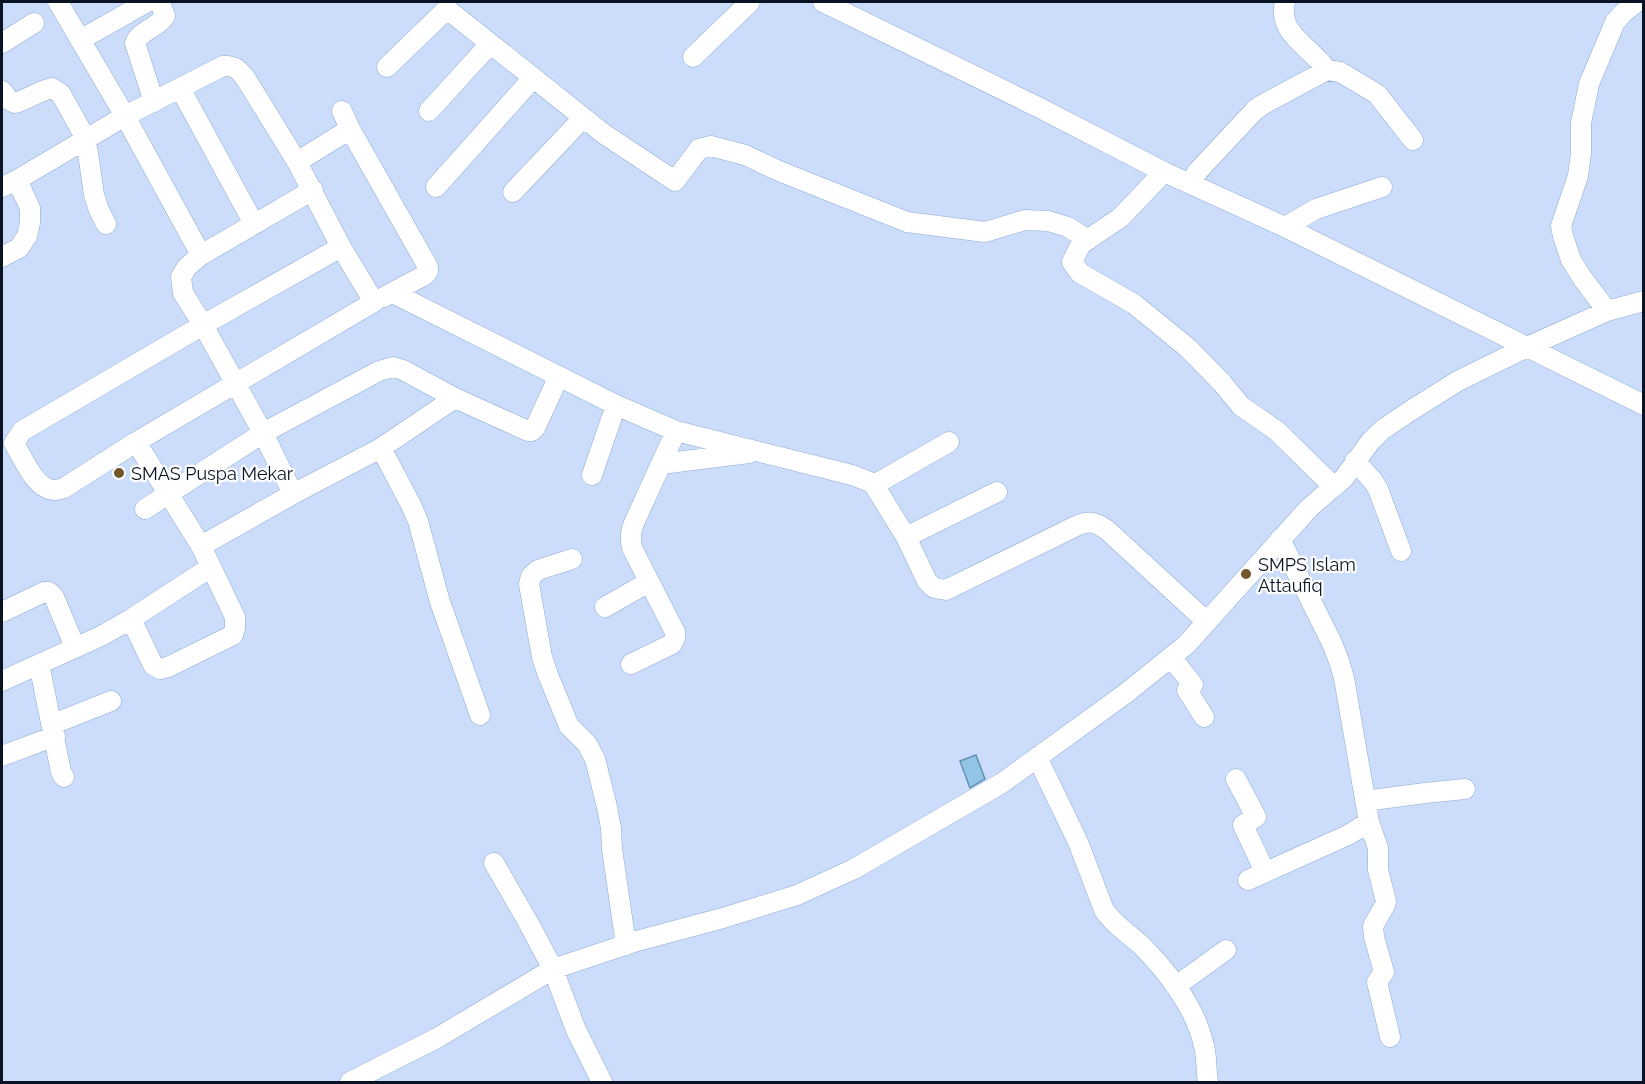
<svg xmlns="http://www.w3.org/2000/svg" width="1645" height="1084" font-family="Raleway,sans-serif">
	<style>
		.building { fill: #91c4e7; stroke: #6193b4; stroke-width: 1.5 }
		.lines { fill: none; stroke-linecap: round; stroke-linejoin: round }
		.minor-casing { stroke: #8daad7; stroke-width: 21 }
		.minor { stroke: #fff; stroke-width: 20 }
		.poi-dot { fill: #705628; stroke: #fdfdfd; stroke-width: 2 }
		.labels { text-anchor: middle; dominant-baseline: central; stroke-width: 4.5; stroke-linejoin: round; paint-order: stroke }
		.poi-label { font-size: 18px; fill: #091323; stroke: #fdfdfd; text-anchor: start }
	</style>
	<rect width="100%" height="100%" fill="#cbddfa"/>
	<path class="building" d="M976 755 985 779 970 788 960 761Z"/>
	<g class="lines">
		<g class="minor-casing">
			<path id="minor" d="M58 2 125 116 201 255
				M823 2 1038 107 1164 172 1285 227 1644 405
				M1285 2C1277 34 1311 47 1327 70
				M80 40 147 2
				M2 43 34 23
				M693 57 750 2
				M387 67 447 9 604 134 675 181 699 149 711 146 745 155 779 171 907 222 985 232 1025 220 1048 221 1068 227 1088 240
				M180 88 254 224
				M2 91 9 100 15 103C28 99 39 91 52 88L61 94 86 139 94 195 99 210 106 224
				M154 102 135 43C140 30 158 28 165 16L160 2
				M342 111 350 129 428 267V271L425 275 384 297
				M429 111 490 44
				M297 162 350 129
				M1164 172 1120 218 1081 244 1072 262 1080 273 1134 304 1188 348 1223 384 1241 406 1277 431 1334 487
				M1190 183 1198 171 1255 110 1262 105 1327 70 1340 72 1377 94 1413 140
				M2 187 17 180 125 116 223 66C235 65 239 70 246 79L297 162 341 247 374 302 136 442 64 488C61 489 58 490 54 490 35 489 23 458 14 443L22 431 203 325 341 247
				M436 187 533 78
				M513 192 583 118
				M1285 227 1316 209 1382 187
				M2 257 19 248 27 236 30 223V208L17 180
				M393 293 616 405 676 431 852 475 870 482 874 485 906 537 927 581 934 588 946 590 1076 526C1090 520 1095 522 1107 530L1207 622
				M1607 311 1583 279 1571 260 1563 236 1561 226 1578 176 1581 153V123L1589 84 1615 22 1623 13 1637 2
				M381 448 411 505 418 521 440 602 480 715
				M1355 461 1373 481 1378 489 1401 551
				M661 464 749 453
				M592 475 616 405
				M874 485 949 442
				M293 494 263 433 203 325 183 293 181 277 187 267 201 255 313 190
				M145 509 263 433 379 371 393 367 403 370 455 398 528 431H532L535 428 559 376
				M906 537 997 492
				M1280 539 1332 643 1340 664 1344 678 1369 822 1378 848V870L1386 901 1385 905 1373 926 1374 937 1384 972 1377 982 1390 1037
				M201 546 293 494 381 448 455 398
				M572 559 538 570 531 576 529 584 542 657 548 675 569 726 587 744 595 759 607 807 611 828 612 849 626 945
				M605 607 649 582
				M2 612 44 592H49L54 597 75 647
				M131 619 153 665 160 669 168 667 233 635 235 628V617L201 546 136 442
				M1171 657 1193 685 1187 690 1204 717
				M39 664 61 772 64 777
				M631 664 672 644 675 638V632L632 548C630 539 630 532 634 523L676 431
				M2 681 101 636 131 619 211 567
				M53 724 111 701
				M2 756 55 736
				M1037 757 1078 842 1104 910C1113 924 1128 933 1141 945 1167 971 1196 1008 1204 1046 1207 1057 1206 1070 1208 1082
				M1236 779 1256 817 1243 825 1265 872
				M1365 801 1425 793 1465 789
				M1248 880 1348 835 1369 822
				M1176 986 1226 950
				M350 1082 437 1038 553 969 528 922 494 863
				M602 1082 576 1030 553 969 637 941 723 918 797 895 854 869 1002 783 1125 694 1186 645 1309 508 1344 478 1370 442 1382 430 1410 411 1458 381 1527 347 1607 311 1644 301"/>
		</g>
		<use href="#minor" class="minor"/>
	</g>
	<g class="poi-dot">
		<circle cx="119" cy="473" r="6"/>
		<circle cx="1246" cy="574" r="6"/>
	</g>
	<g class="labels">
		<g class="poi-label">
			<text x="131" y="473">SMAS Puspa Mekar</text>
			<text x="1258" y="564">SMPS Islam<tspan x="1258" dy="21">Attaufiq</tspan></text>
		</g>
	</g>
	<rect width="1645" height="1084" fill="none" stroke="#091323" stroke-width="6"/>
</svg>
